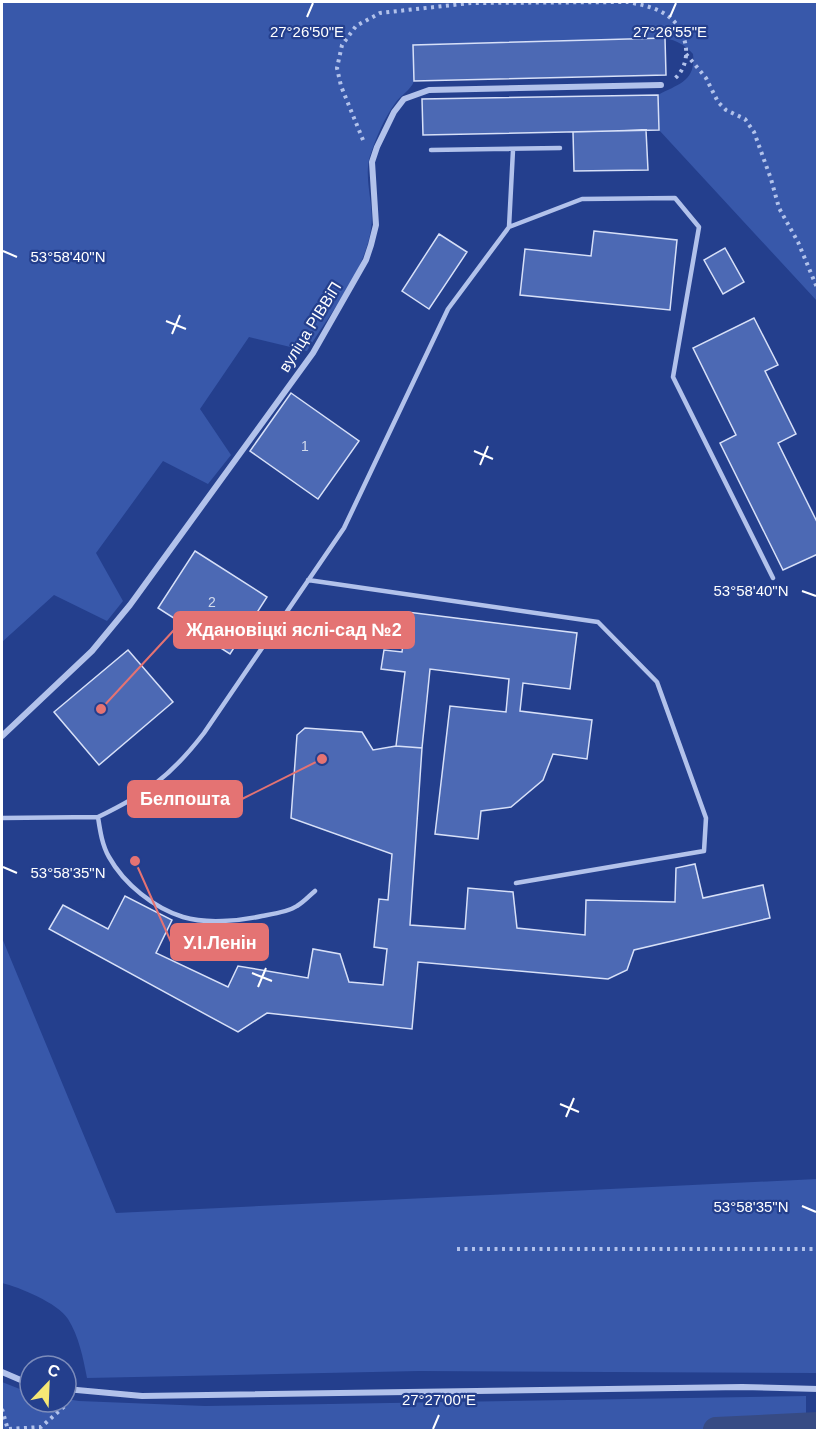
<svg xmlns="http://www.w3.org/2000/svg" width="819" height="1432" font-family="Helvetica,sans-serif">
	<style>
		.green { fill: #3858aa }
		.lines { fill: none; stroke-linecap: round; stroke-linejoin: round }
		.canal { stroke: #374b84; stroke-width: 26 }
		.building { fill: #4c69b4; stroke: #d7e0f8; stroke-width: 1.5 }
		.path { stroke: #b2c2eb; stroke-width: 4; stroke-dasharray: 3 4.5; stroke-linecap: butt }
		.service { stroke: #b2c2eb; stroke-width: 4.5 }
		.minor { stroke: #b2c2eb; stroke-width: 6 }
		.ticks { fill: none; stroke: #fff; stroke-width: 2 }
		.labels { text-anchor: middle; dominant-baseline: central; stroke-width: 4.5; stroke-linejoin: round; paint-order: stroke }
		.number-label { font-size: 14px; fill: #d2daec }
		.street-label { font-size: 16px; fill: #fff; stroke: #243f8d }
		.ticks-label { font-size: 15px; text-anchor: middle; fill: #fff; stroke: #243f8d; stroke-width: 4.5; stroke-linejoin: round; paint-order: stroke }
		.leader { fill: none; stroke: #e47373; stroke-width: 2 }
		.callout-dot { fill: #e47373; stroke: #243f8d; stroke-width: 2 }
		.callout { fill: #e47373; stroke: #e47373; stroke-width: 2 }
		.callout-label { font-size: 18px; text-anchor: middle; font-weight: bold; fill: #fff }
	</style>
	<rect width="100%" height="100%" fill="#243f8d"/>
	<path class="green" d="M2 2H817V301L659 130 658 95C679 84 696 81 693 54 684 44 677 41 665 38L413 45C413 55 416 71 414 81 411 90 401 95 396 102 384 118 376 138 370 156 363 179 375 206 371 229 365 271 329 315 307 351L249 337 200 409 231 455 208 484 163 461 96 553 123 601 107 621 54 595 2 642Z
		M2 938 116 1213 817 1179V1373L419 1371 87 1378C83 1357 79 1337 68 1319 58 1303 19 1287 2 1283Z
		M2 1382 30 1393V1402H66V1399L79 1401 205 1406 806 1396V1430H2Z"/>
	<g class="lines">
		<path class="canal" d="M716 1430 818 1425"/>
	</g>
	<path class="building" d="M665 38 666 75 414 81 413 45Z
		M658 95 659 130 423 135 422 99Z
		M646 130 648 170 574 171 573 132Z
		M594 231 677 240 670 310 520 295 525 249 591 256Z
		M439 234 467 252 429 309 402 291Z
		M725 248 744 282 723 294 704 260Z
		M754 318 778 365 765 371 796 434 778 443 818 524V554L783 570 720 443 736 435 693 348Z
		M291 393 359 441 318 499 250 451Z
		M195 551 267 597 230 654 158 608Z
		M407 612 577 633 570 689 523 683 520 711 592 720 587 759 553 754 543 780 511 807 481 811 478 839 435 834 450 706 506 712 509 679 430 669 422 748 396 746 405 672 381 669 384 650 402 652Z
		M128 650 173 702 99 765 54 712Z
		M305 728 362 732 373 750 396 746 422 748 410 925 465 929 468 888 513 892 517 928 585 935 586 900 675 902 676 868 695 864 703 898 763 885 770 918 634 950 627 970 608 979 418 962 412 1029 267 1013 238 1032 49 929 63 905 108 929 125 896 172 920 156 953 228 987 238 966 308 978 313 949 340 954 349 982 383 985 387 949 374 947 379 899 388 900 392 854 291 818 297 735Z"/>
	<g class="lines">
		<path class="path" d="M686 54 706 78 718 102 726 110 745 119 754 132 771 179 779 208 798 242 818 290
			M363 140 341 86 337 68 342 45 356 26 380 13 471 3 628 2C642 5 656 7 668 16 688 30 694 64 673 80
			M457 1249H818
			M2 1409 8 1430
			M9 1429 41 1427 67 1404"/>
		<path class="service" d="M431 150 560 148
			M509 227 582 199 675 198 699 227 673 377 773 578
			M308 580 598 622 657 682 706 818 704 851 516 883
			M98 817C146 794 171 776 204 733L344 528 448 309 509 227 513 150
			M2 818 98 817C100 830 102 845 109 857 124 884 154 908 183 917 206 924 239 921 262 916 273 914 288 912 297 906 304 902 309 896 315 891"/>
		<path class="minor" d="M2 736 92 651 130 605 313 353 366 260 371 245 376 225 372 162 377 147 394 112 404 99 429 90 661 85
			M2 1372 30 1384
			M66 1389 142 1396 742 1387 818 1389"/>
	</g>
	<path class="ticks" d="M307 17 313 3M670 17 676 3M3 251 17 257M166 321 186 329M172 334 180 315M474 451 493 459M480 465 488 446M802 591 816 596M3 867 17 873M252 973 272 981M258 987 266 968M560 1104 579 1112M566 1117 574 1098M802 1206 816 1212M433 1429 439 1415"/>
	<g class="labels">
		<g class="number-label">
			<text x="305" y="446">1</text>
			<text x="212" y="602">2</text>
		</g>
		<g class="street-label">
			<text transform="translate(310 327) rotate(-58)">вуліца РІВВіП</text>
		</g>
	</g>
	<g class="ticks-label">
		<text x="307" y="37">27°26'50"E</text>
		<text x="670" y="37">27°26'55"E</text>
		<text x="68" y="262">53°58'40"N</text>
		<text x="751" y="596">53°58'40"N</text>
		<text x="68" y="878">53°58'35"N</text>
		<text x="751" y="1212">53°58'35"N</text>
		<text x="439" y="1405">27°27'00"E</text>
	</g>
	<path class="leader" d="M101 709L174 630M322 759L242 799M135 861L171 942"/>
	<g class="callout-dot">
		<circle cx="101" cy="709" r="6"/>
		<circle cx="322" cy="759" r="6"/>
		<circle cx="135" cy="861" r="6"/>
	</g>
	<g class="callout">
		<rect x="174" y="612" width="240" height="36" rx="6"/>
		<rect x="128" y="781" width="114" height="36" rx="6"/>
		<rect x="171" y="924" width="97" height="36" rx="6"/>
	</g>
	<g class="callout-label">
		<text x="294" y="636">Ждановіцкі яслі-сад №2</text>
		<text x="185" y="805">Белпошта</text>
		<text x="220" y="949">У.І.Ленін</text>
	</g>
	<rect width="819" height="1432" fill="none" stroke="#ffffff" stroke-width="6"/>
	<g transform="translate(48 1384) rotate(23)"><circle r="28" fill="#243f8d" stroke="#7c8cbb" stroke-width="1.5"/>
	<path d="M0-4.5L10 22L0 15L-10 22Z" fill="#f6e775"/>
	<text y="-9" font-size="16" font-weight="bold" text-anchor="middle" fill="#ffffff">С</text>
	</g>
</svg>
